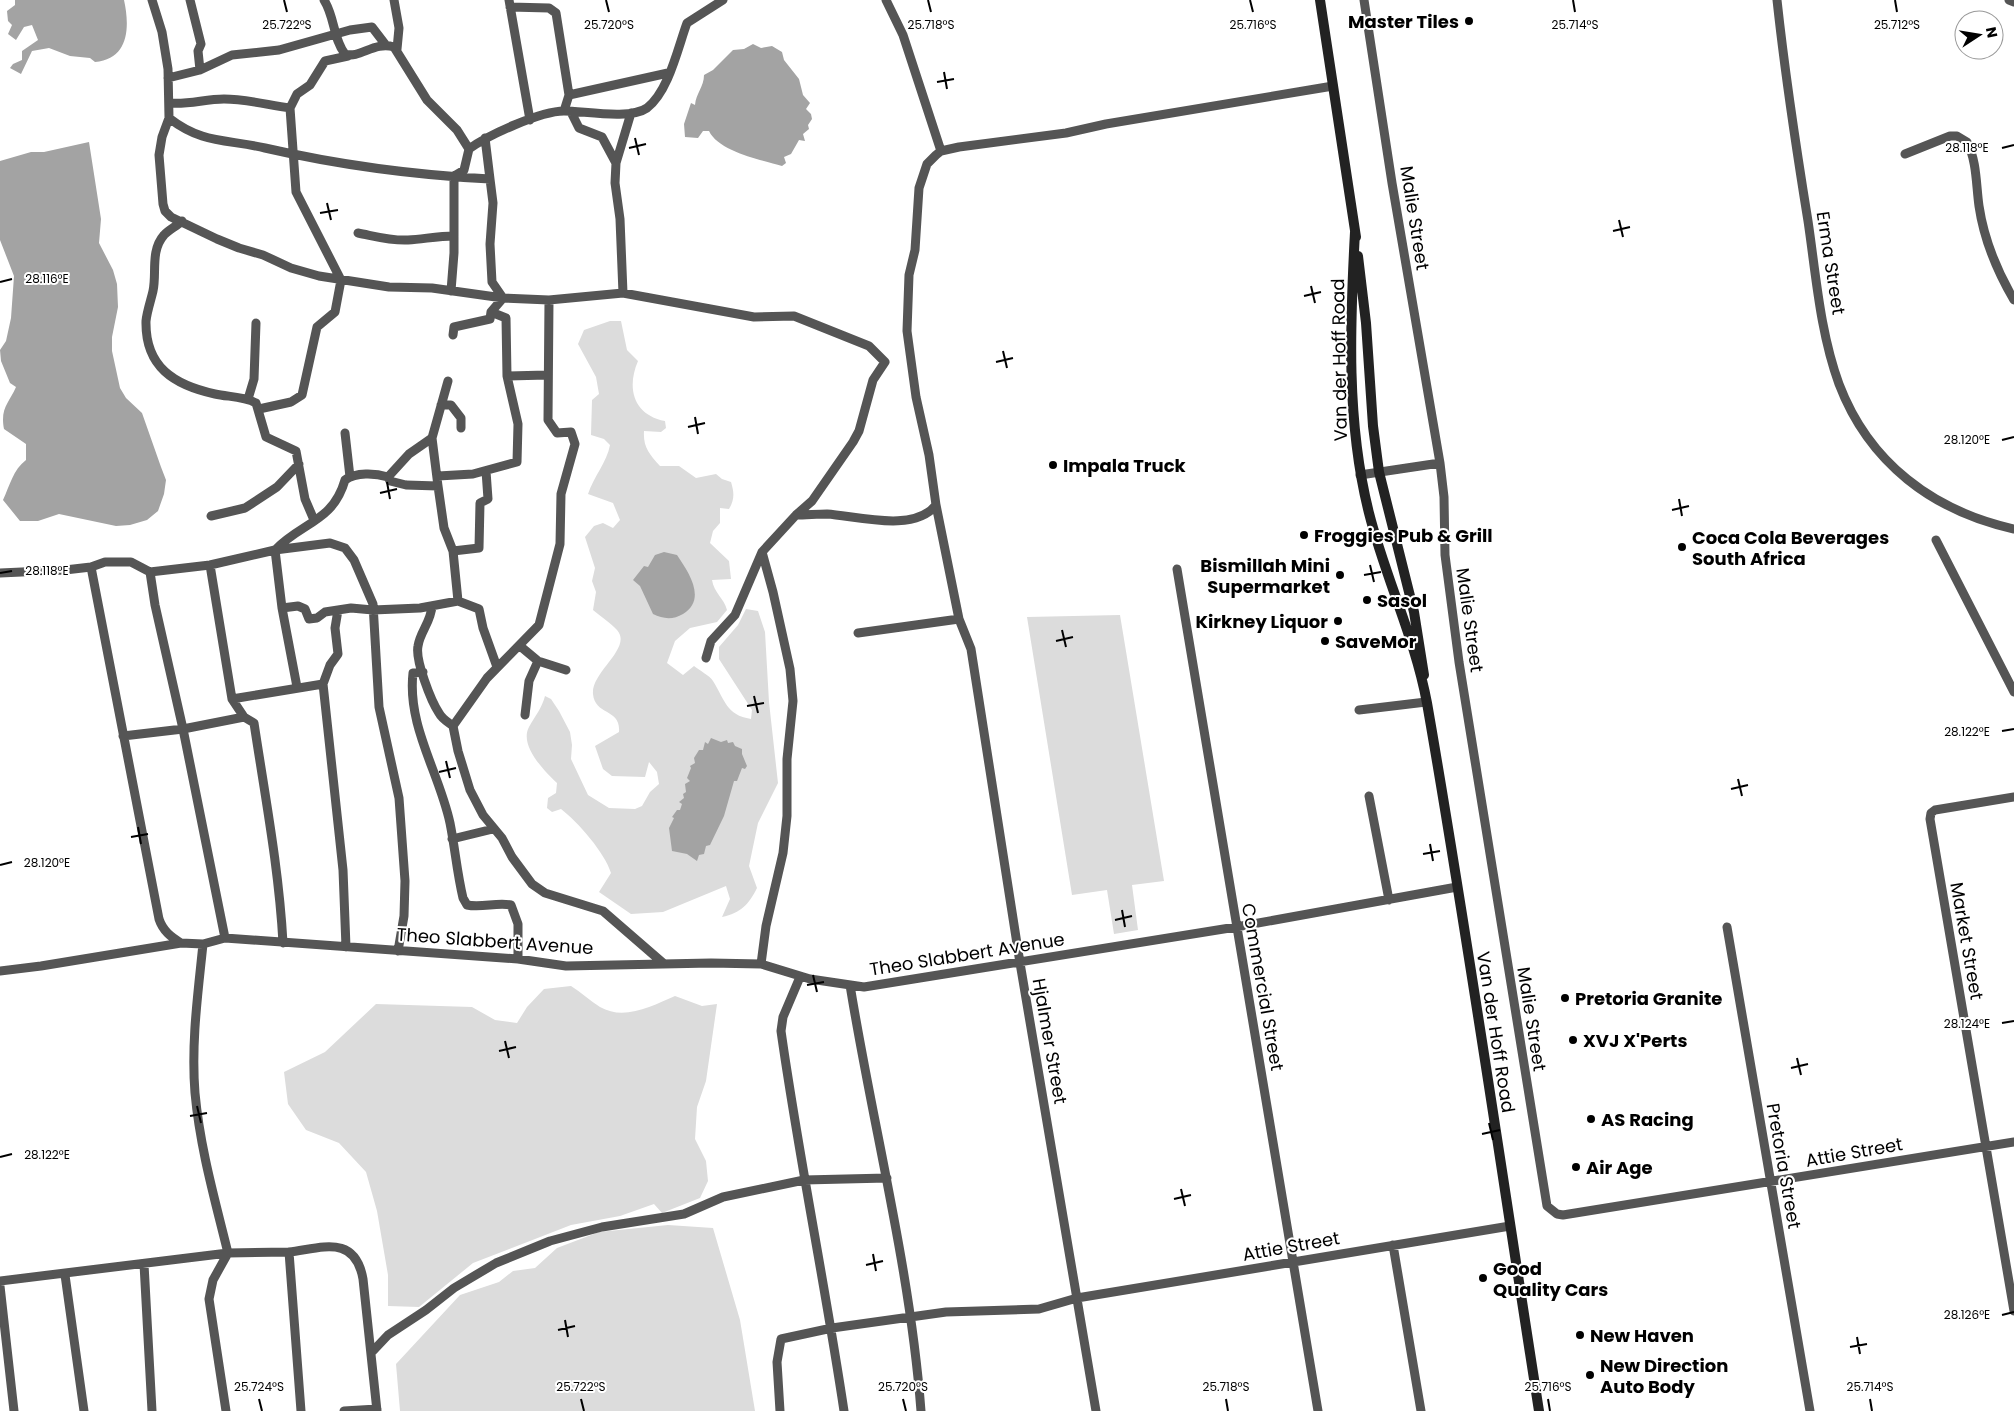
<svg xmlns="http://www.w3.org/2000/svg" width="2014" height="1411" font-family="Poppins,sans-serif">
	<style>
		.green { fill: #dcdcdc }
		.water { fill: #a3a3a3 }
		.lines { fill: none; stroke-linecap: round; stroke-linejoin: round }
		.street { stroke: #555; stroke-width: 9 }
		.secondary { stroke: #222; stroke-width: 10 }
		.ticks { fill: none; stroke: #000; stroke-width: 2 }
		.poi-dot { fill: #000; stroke: #fff; stroke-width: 2 }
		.labels { text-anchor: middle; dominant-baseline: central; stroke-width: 4; stroke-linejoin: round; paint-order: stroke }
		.poi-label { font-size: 18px; font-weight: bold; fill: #000; stroke: #fff; text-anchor: start }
		.street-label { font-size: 18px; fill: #000; stroke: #fff }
		.ticks-label { font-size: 12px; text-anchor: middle; fill: #000; stroke: #fff; stroke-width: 4; stroke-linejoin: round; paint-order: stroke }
	</style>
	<rect width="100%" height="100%" fill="#fff"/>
	<path class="green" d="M610 321H621L627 350 638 361C626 389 634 415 665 421L666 428 661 432 644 431C643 447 649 454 660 466H679L696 478 716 474 722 479 731 482C734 492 735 499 729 509L720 508V523L713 531 710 543 729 561 731 579 712 580C714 593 724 598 727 610L717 622 690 628 675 641 667 663 683 675 694 666C700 671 709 675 713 681 725 700 726 715 751 719L752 710 719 659V647L738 625 746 609 758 611 765 632 769 702 778 783 758 823 749 866 757 888C749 904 741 913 722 917L730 899 726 886 663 912 631 914 599 892 611 873C605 853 578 822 561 809L552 812 547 808 548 798 556 793 557 783C544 771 519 745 529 727 535 716 542 708 545 696L551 699 559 711 570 732 572 745 571 759 588 795 609 808 635 809 642 806 650 792 659 784 657 772 649 762 645 777 612 776 603 769 595 746 619 732C621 708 595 716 593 694 591 672 633 648 617 630 611 623 601 617 593 610L596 592 592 581 595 568 585 537 594 526 603 523 613 528 620 520 613 503 588 494C594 476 607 462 610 445L604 439 591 435 592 400 599 394 596 377 578 344 584 330Z
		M1120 615 1164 881 1132 885 1138 930 1114 934 1107 890 1072 895 1027 617Z
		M571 986C581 992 590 1001 600 1007 624 1021 652 1006 675 996L702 1006 717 1004 706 1081 697 1107 695 1139 706 1161 708 1181 700 1198 662 1213 654 1204 620 1216 571 1225 473 1263 419 1307 388 1306V1275L377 1211 366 1172 339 1143 306 1130 288 1104 284 1072 325 1052 376 1004 472 1007 495 1020 517 1023 527 1007 544 989Z
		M668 1225 713 1228 740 1320 755 1411H400L396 1364 460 1295 499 1282 513 1271 535 1268 557 1248 599 1232Z"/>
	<path class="water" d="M15 0H124C130 27 129 59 95 62L90 58 70 56 49 48 32 51 21 74 10 68 13 64 22 60V51L38 40 32 25 24 27 16 40 8 34 12 25 8 21 7 11 15 5Z
		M753 44 761 48 772 46 782 52 784 60 799 79 803 95 810 103 806 109 811 114 812 119 808 125 809 129 803 134 805 141 799 140 791 154 784 157 786 163 782 166C762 160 719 152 709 131H703L698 138 685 137 684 124 691 103 695 105C696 93 704 87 704 75L713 70 733 50 744 49Z
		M89 142 101 219 99 243 113 270 117 284 118 307 112 337V351L120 388 126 398 142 413 161 467 166 480 164 494 158 511 147 520 130 525 116 526 59 514 38 521H20L3 500C10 485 13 470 26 460V444L4 429C0 408 9 403 16 387L10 383 1 361 0 350 6 341 11 318 14 276 0 240V161L31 152H44Z
		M664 552 677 555C689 573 707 599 683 614 673 620 663 619 653 614L640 586 633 580 644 566 648 567 655 555Z
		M711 738 721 742 727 740 728 743 733 742 735 746 742 749V754L747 766 745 769 742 768 737 781H734L724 816 710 845 706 846 704 854 699 855 697 861 687 854 672 851 669 828 674 818 672 817 677 810H680L682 804 679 802 684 798 683 794 686 792 685 784 690 781 687 778 691 768 690 766 695 763 694 758 699 750H703L705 742 708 744Z"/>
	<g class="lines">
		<path class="street" d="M152 0 162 32 168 69 169 118 162 137 159 155 163 204 165 211 171 217 217 239 239 248 263 255 291 268 319 276 389 287 432 288 503 298 549 300 623 293 754 317 794 316 869 346 885 362 873 380 859 431 853 442 812 501 796 515
			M190 0 201 44 198 51 200 70
			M324 0C335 17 333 39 345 54 360 59 374 41 394 47L427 100 457 130 469 149 464 170 454 176
			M394 0 399 28 397 49
			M509 0 530 120
			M886 0 903 35 941 151
			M1364 0 1392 183 1440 463 1444 497 1445 555 1459 662 1547 1206 1557 1214 1563 1215 2014 1142
			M1777 0C1785 74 1796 147 1808 221 1816 275 1820 332 1839 384 1869 463 1933 511 2014 529
			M2009 0 2014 2
			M510 7 549 8 556 13 569 95 564 111
			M168 78 200 70 232 55 279 50 350 30 372 27 385 44
			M569 95 668 73
			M169 103C188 105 205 99 224 99 246 99 268 105 290 108L296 192 341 280 335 312 317 327 302 395 291 402 259 409
			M290 108 297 94 310 85 325 61 348 56
			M571 112 579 128 602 137 616 163 615 183 620 219 623 293
			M169 118C202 144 227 139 265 148 339 165 415 175 490 179L493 203 490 244 492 282 503 298 491 312 490 319 454 327 453 335
			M485 138 490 179
			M469 149C488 135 541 111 564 111 584 111 630 120 647 108 669 91 678 47 687 23L723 0
			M1905 154 1950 136H1957L1967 142C1977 161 1976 185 1979 206 1984 240 1997 271 2014 300
			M616 163 631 113
			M182 221C177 226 168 230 164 235 150 251 157 273 153 291 151 300 147 311 146 321 145 367 174 385 215 394 228 397 243 396 256 403L266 437 296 451 305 499 314 520
			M358 233C374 236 391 241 408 240 424 239 438 236 454 236
			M451 291 454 253V176
			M549 300 548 420 557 433 571 432 575 444 561 494 560 544 539 625 487 678 453 726 458 751 470 790 483 815 502 838 512 857 532 884 545 893 603 911 663 963
			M507 376 547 375
			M248 399 254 379 256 323
			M441 405H451L461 418V428
			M345 433 350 477
			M432 438 448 381
			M1360 475 1440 463
			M438 476 473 474 517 462 518 424 507 376 506 318 491 312
			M438 486 444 528 453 551 458 601
			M936 505 959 619 971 649 1020 963 1096 1411
			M211 516 245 508 277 487 299 464
			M1936 540 2014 692
			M275 550C302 522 333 522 345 480 356 472 375 473 388 477L390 481 406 485 438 486 432 438 409 454 388 477
			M275 550 282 608 297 687
			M453 551 479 548 480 503 488 499 486 471
			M210 565 232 699 244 717 254 723C265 796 279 869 283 943
			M91 567 159 919C163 931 171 937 181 943
			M1177 569 1318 1411
			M150 572 155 605 183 729 244 717
			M0 573 65 570 91 567 105 562H131L150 572 210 565 275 550 330 543 345 548 354 560 373 604 379 707 399 798 405 881 404 916 398 951
			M432 606C431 622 420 632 418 646 415 660 431 701 439 713 442 719 448 722 453 726
			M282 608 298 606 305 609 309 619 317 618 325 612 351 608 373 610 420 608 458 601 479 609 483 628 497 667
			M338 610 335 628 338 654 330 665 323 684 343 870 346 947
			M858 633 959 619
			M520 646 538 661 566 670
			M706 658 711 641 735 615 762 552 796 515C806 515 817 514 827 514 857 516 914 533 936 505L929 455 916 397 907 331 909 275 915 250 919 188 927 164 936 155 941 151 959 147 1066 133 1106 124 1333 86
			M423 672 413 673C407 726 439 772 450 823 455 848 457 873 463 898L467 905C482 908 497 902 511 905L518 924V959
			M232 699 323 684
			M1359 710 1426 702
			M525 715 529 681 538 661
			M123 736 183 729 225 938
			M1369 796 1389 900
			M2014 797 1935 810 1931 813 1930 819 2014 1311
			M452 839 493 829
			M1727 927 1810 1411
			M203 944C198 993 191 1043 195 1093 200 1148 215 1200 228 1253L289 1252 301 1411
			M761 964 766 926 783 853 787 816V759L793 701 790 669 773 592 762 552
			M0 971 41 966 181 943 203 944 225 938 518 959 566 966 711 963 761 964 810 979 864 987 1236 927 1457 887
			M800 977 783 1017 781 1031C799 1158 825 1284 844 1411
			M850 985C873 1127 910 1267 921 1411
			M1393 1245 1421 1411
			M289 1252C322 1248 355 1234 363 1279L377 1411
			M144 1264 152 1411
			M65 1275 84 1411
			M0 1281 228 1253
			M0 1286 14 1411
			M371 1353 388 1335 426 1310 454 1288 496 1263 550 1241 602 1227 684 1214 723 1197 804 1180 887 1178
			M226 1411 209 1299 213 1280 228 1253
			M344 1411 377 1409
			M780 1411 777 1362 781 1339 832 1328 946 1312 1039 1309 1077 1298 1510 1226"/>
		<path class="secondary" d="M1320 0 1356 237
			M1355 232C1350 325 1346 422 1369 513 1385 577 1415 638 1427 703 1468 938 1502 1175 1539 1411
			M1358 256 1366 323 1373 426 1379 472 1414 612 1424 675"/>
	</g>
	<path class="ticks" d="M284 0 287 12M606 0 609 12M928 0 931 12M1250 0 1253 12M1573 0 1575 12M1895 0 1897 12M944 72 947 89M937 82 954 79M635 138 639 155M629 148 646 144M2002 148 2014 145M327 203 331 220M320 213 338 210M1619 220 1623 237M1613 231 1630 227M0 282 12 279M1311 286 1315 303M1304 296 1321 292M1003 351 1007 368M996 362 1013 358M695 417 698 434M688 427 705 423M2002 440 2014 437M387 482 390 499M380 493 397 489M1679 499 1682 516M1672 510 1689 506M1370 565 1374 582M0 573 12 571M1364 575 1381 572M1062 630 1066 647M1056 641 1073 637M754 696 758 713M747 706 764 703M2002 731 2014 729M446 761 450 778M439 772 456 768M1738 779 1742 796M1731 789 1748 785M138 827 141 844M131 837 148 834M1430 844 1433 861M1423 854 1440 851M0 865 12 862M1122 910 1125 927M1115 920 1132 916M813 975 817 992M807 985 824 982M2002 1023 2014 1021M505 1041 509 1058M499 1051 516 1047M1797 1058 1801 1075M1791 1068 1808 1064M197 1106 201 1123M190 1116 207 1113M1489 1123 1493 1140M1482 1134 1500 1130M0 1157 12 1154M1181 1189 1185 1206M1174 1199 1191 1195M873 1254 876 1271M866 1265 883 1261M2002 1315 2014 1312M565 1320 568 1337M558 1330 575 1326M1857 1337 1860 1354M1850 1347 1867 1344M259 1399 262 1411M581 1399 584 1411M903 1399 906 1411M1226 1399 1228 1411M1548 1399 1550 1411M1870 1399 1872 1411"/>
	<g class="poi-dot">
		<circle cx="1469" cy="21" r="5"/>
		<circle cx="1053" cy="465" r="5"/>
		<circle cx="1304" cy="535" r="5"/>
		<circle cx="1682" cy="547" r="5"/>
		<circle cx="1340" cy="575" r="5"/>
		<circle cx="1367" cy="600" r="5"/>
		<circle cx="1338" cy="621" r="5"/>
		<circle cx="1325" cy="641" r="5"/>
		<circle cx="1565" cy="998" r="5"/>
		<circle cx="1573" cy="1040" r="5"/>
		<circle cx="1591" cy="1119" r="5"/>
		<circle cx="1576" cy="1167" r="5"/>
		<circle cx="1483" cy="1278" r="5"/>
		<circle cx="1580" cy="1335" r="5"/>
		<circle cx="1590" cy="1375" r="5"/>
	</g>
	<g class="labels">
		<g class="poi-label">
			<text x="1459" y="21" text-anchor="end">Master Tiles</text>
			<text x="1063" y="465">Impala Truck</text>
			<text x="1314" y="535">Froggies Pub &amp; Grill</text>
			<text x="1692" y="537">Coca Cola Beverages<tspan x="1692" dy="21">South Africa</tspan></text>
			<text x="1330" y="565" text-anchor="end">Bismillah Mini<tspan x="1330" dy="21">Supermarket</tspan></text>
			<text x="1377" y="600">Sasol</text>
			<text x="1328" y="621" text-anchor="end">Kirkney Liquor</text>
			<text x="1335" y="641">SaveMor</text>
			<text x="1575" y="998">Pretoria Granite</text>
			<text x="1583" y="1040">XVJ X'Perts</text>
			<text x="1601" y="1119">AS Racing</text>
			<text x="1586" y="1167">Air Age</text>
			<text x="1493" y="1268">Good<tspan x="1493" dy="21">Quality Cars</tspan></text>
			<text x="1590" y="1335">New Haven</text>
			<text x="1600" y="1365">New Direction<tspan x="1600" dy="21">Auto Body</tspan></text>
		</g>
		<g class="street-label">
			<text transform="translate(1415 218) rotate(81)">Malie Street</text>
			<text transform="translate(1831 263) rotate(81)">Erma Street</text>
			<text transform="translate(1339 360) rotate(-91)">Van der Hoff Road</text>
			<text transform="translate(1470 620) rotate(82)">Malie Street</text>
			<text transform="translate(495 941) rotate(4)">Theo Slabbert Avenue</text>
			<text transform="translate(1967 941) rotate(80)">Market Street</text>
			<text transform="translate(967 954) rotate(-9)">Theo Slabbert Avenue</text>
			<text transform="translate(1263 987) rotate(80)">Commercial Street</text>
			<text transform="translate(1532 1019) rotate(81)">Malie Street</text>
			<text transform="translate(1496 1032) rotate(81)">Van der Hoff Road</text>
			<text transform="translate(1050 1041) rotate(80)">Hjalmer Street</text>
			<text transform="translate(1854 1152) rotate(-10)">Attie Street</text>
			<text transform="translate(1784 1166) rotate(80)">Pretoria Street</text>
			<text transform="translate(1291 1246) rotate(-10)">Attie Street</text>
		</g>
	</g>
	<g class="ticks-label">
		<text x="287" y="29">25.722°S</text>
		<text x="609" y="29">25.720°S</text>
		<text x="931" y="29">25.718°S</text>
		<text x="1253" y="29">25.716°S</text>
		<text x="1575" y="29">25.714°S</text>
		<text x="1897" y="29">25.712°S</text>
		<text x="1967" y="152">28.118°E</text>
		<text x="47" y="283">28.116°E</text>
		<text x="1967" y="444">28.120°E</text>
		<text x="47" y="575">28.118°E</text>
		<text x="1967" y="736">28.122°E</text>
		<text x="47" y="867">28.120°E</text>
		<text x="1967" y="1028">28.124°E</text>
		<text x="47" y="1159">28.122°E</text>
		<text x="1967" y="1319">28.126°E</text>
		<text x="259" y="1391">25.724°S</text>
		<text x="581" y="1391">25.722°S</text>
		<text x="903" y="1391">25.720°S</text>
		<text x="1226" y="1391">25.718°S</text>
		<text x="1548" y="1391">25.716°S</text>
		<text x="1870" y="1391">25.714°S</text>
	</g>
	<g transform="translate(1979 35) rotate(78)"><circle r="24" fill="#ffffff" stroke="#999999"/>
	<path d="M0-4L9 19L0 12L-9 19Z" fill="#000000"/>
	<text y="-8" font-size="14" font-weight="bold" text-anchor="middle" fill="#000000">N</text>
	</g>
</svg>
